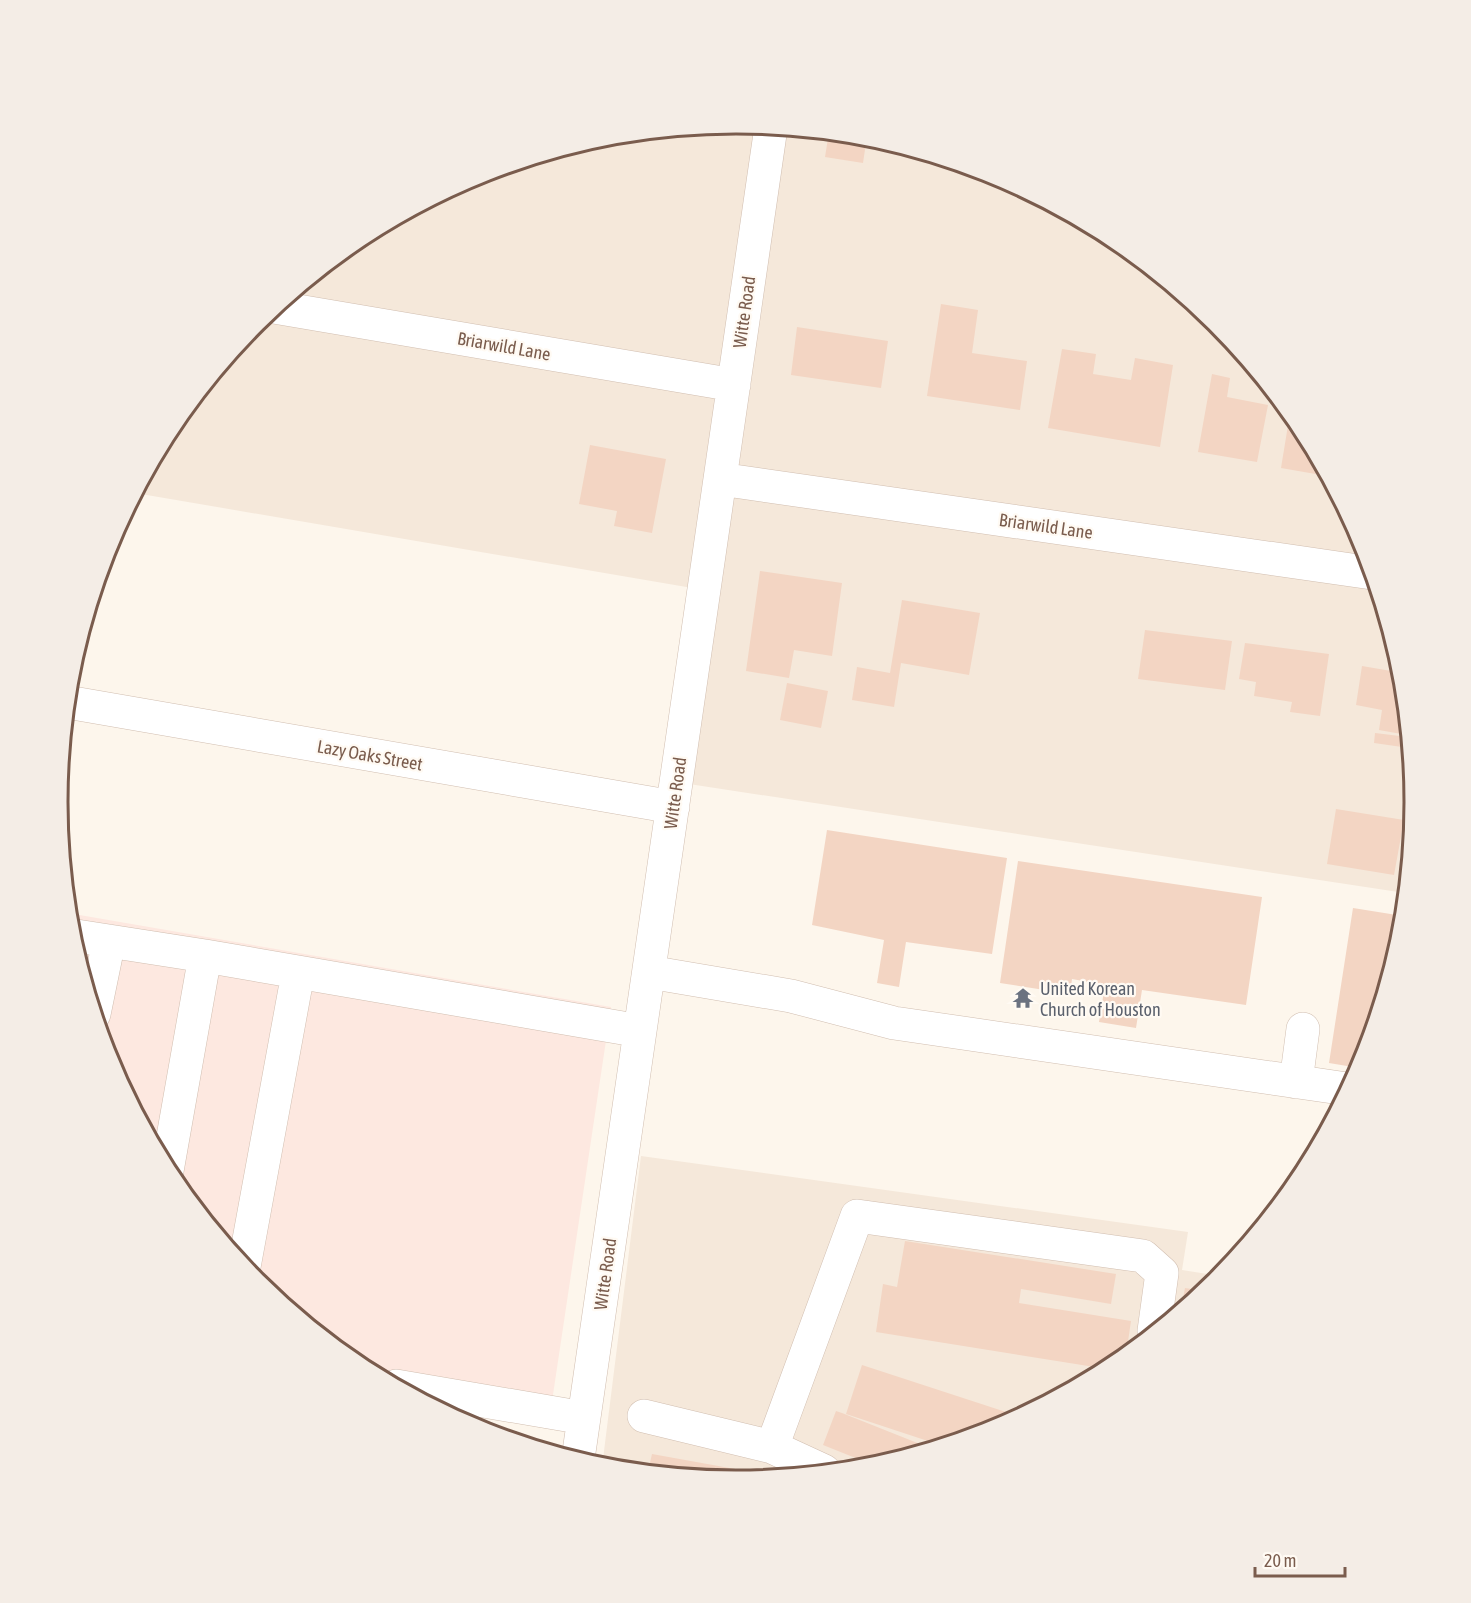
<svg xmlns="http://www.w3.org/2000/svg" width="1471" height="1603" font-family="'Asap Condensed',sans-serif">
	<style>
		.residential { fill: #f5e8da }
		.commercial { fill: #fde8e0 }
		.building { fill: #f3d5c3 }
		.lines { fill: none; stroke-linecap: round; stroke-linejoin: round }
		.minor-casing { stroke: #d1beb0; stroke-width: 34 }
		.minor { stroke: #fff; stroke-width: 33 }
		.labels { text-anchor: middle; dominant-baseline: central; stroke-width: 4.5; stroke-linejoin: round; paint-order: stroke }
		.street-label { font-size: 18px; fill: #7a5c4d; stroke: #fffaf3 }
		.worship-label { font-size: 18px; fill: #5b616d; stroke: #fffaf3; text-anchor: start }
		.rim { fill: none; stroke: #7a5c4d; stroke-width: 3 }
	</style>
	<rect width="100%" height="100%" fill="#fdf6ec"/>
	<path class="residential" d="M736 123 868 136 995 175 1113 238 1216 322 1300 425 1362 542 1401 669 1414 802 1405 893 676 782 704 590 135 493 172 424 256 321 359 237 476 175 603 136Z
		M641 1156 1188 1232 1182 1270 1220 1276 1112 1366 995 1428 868 1467 735 1480 602 1467Z"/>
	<path class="commercial" d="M68 913 611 1007 548 1428 442 1410 358 1365 255 1281 171 1178 109 1061 70 934Z"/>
	<path class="building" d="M829 132 867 136 863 163 825 157Z
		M941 304 978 310 972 353 1027 361 1020 410 927 396Z
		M797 327 888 341 881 388 791 375Z
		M1062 349 1096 354 1093 374 1131 380 1135 358 1173 365 1160 447 1048 428Z
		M1212 374 1230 378 1227 397 1268 405 1257 462 1198 452Z
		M1290 413 1300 425 1327 476 1281 468Z
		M590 445 666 459 652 533 614 526 617 511 579 504Z
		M760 571 842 583 832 656 794 650 789 678 746 671Z
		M902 600 980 613 969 675 901 663 894 707 852 700 857 667 890 673Z
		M1145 630 1232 641 1225 690 1138 679Z
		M1245 643 1329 654 1320 716 1290 712 1292 702 1254 696 1256 682 1239 679Z
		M1362 666 1397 672 1395 684 1403 686 1407 735 1379 730 1382 710 1356 705Z
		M787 683 828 691 821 728 780 720Z
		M1375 733 1408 737 1409 748 1374 743Z
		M1336 809 1404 820 1394 875 1327 864Z
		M827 830 1007 858 992 954 906 942 899 987 877 983 884 940 812 925Z
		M1018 861 1262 897 1246 1005 1142 990 1136 1028 1099 1022 1105 985 1072 979 1070 994 1000 983Z
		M1353 908 1403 916 1401 934 1359 1068 1329 1063Z
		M905 1241 1116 1274 1111 1304 1021 1289 1019 1303 1131 1321 1126 1355 1107 1369 876 1332 883 1284 897 1287Z
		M1185 1288 1204 1291 1181 1309Z
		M862 1365 1009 1413 1006 1423 995 1428 940 1445 846 1414Z
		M836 1411 842 1413 930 1448 873 1465 823 1445Z
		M652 1454 773 1476 735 1480 648 1471Z"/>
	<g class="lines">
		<g class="minor-casing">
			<path id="minor" d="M274 307 734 385
				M720 479 1372 573
				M67 702 673 807
				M70 935 205 956 167 1171
				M205 956 640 1031
				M649 972 791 996 894 1023 1347 1089
				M94 1014 109 941
				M1296 1082 1303 1029
				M244 1267 298 973
				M396 1386 584 1418
				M644 1416 772 1447
				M578 1459 771 127
				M824 1471 772 1447 857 1216 1143 1256 1162 1273 1154 1331"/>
		</g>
		<use href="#minor" class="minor"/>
	</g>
	<defs>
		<g id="temple-bare" transform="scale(1.62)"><path d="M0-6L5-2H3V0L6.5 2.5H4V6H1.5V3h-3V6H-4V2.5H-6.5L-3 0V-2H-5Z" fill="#6b7280" stroke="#fffaf3" stroke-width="2.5" paint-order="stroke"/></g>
	</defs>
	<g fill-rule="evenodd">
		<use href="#temple-bare" x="1023" y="998"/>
	</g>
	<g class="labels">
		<g class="street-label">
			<text transform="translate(744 312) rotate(-82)">Witte Road</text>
			<text transform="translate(504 346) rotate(10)">Briarwild Lane</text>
			<text transform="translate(1046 526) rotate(8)">Briarwild Lane</text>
			<text transform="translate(370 755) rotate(10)">Lazy Oaks Street</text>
			<text transform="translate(675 793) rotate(-82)">Witte Road</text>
			<text transform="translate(605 1274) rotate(-82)">Witte Road</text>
		</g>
		<g class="worship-label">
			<text x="1040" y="988">United Korean<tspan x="1040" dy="21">Church of Houston</tspan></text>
		</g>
	</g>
	<path d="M0 0H1471V1603H0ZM68 802a668 668 0 1 1 1336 0a668 668 0 1 1-1336 0Z" fill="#f4ede6" fill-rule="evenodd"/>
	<path class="rim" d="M68 802a668 668 0 1 1 1336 0a668 668 0 1 1-1336 0Z"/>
	<path d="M1255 1567v9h90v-9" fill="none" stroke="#7a5c4d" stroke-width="3"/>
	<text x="1264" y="1567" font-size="18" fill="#7a5c4d" stroke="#fffaf3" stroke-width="4.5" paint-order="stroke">20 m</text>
</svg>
